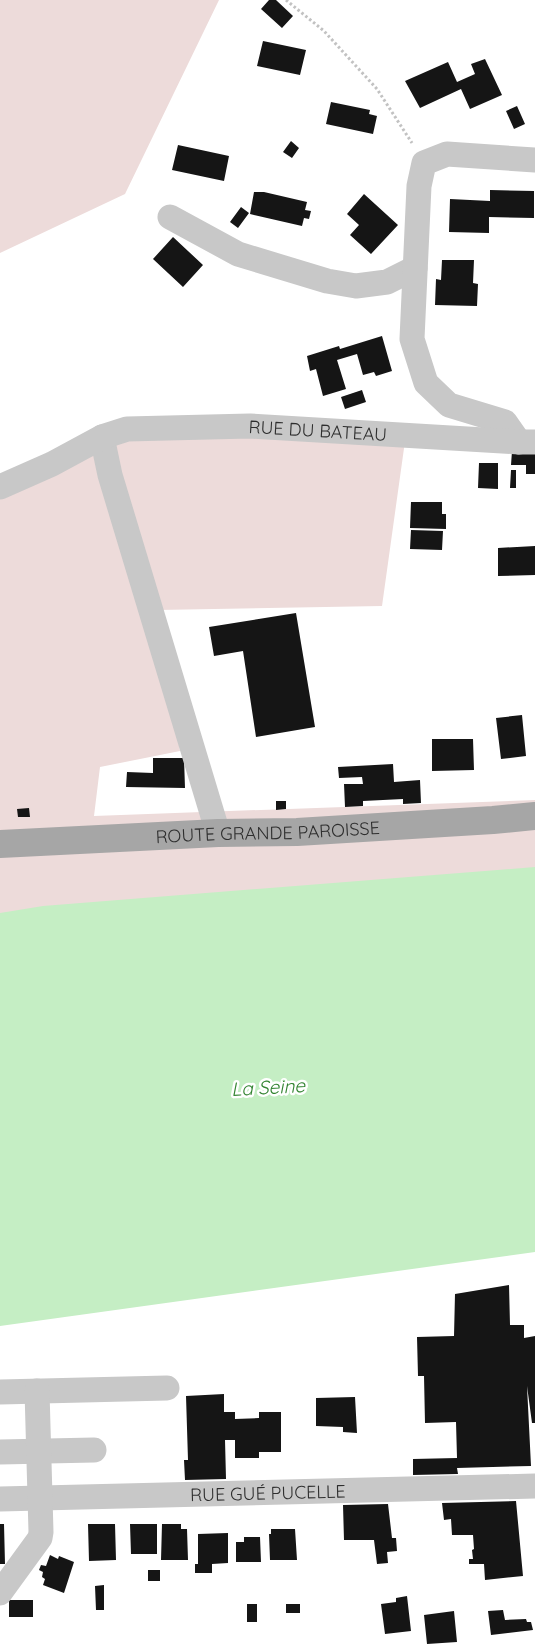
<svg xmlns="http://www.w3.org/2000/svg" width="535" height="1644" font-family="Quicksand,sans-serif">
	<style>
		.green { fill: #eddbda }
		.water { fill: #c5eec4 }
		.building { fill: #151515 }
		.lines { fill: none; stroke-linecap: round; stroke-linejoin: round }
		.path { stroke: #c2c2c2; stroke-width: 3; stroke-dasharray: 2.5 2.5; stroke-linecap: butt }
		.minor { stroke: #c8c8c8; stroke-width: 25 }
		.major { stroke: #a6a6a6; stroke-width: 28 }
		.labels { text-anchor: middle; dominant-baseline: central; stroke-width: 5; stroke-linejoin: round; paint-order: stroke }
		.street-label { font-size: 18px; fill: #2e2e2e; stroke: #fff }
		.water-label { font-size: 19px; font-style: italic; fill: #318330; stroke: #fff }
	</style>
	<rect width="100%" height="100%" fill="#fff"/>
	<path class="green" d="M0 0H219L125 194 0 253Z
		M100 433 406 434 382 606 158 610 180 751 100 767 94 816 535 800V877L0 924V478Z"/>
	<path class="water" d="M535 867V1252L0 1326V913L43 906Z"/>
	<path class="building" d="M269 0H276L293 16 282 28 261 9Z
		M263 41 306 50 300 75 257 66Z
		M485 59 502 95 470 109 461 89 420 108 405 81 448 62 457 82 475 74 471 64Z
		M331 102 370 110 369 114 377 116 373 134 326 124Z
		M517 106 525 124 514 129 506 111Z
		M291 141 299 148 292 158 283 152Z
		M178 145 229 156 224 181 172 170Z
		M490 190 534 191V218L489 217V233L449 232 450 199 490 201Z
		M254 192H264L307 202 305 210 311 211 309 219 304 218 302 226 250 214Z
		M364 194 398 225 371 254 350 235 359 225 347 214Z
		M241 207 249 213 238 228 230 222Z
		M173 237 203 265 183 287 153 259Z
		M442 260H474L473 283 478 284 477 306 435 305 436 279 441 280Z
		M382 336 392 371 376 376 374 372 363 375 357 354 337 360 346 389 323 396 316 369 310 371 307 356 339 346 340 349Z
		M362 390 366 402 345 409 341 397Z
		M512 451 535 452V474H526V465H511Z
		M479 463H498V489L478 488Z
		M511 470H516V488H510Z
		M411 502H442V514H446V529L410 528Z
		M411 530 443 531 442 550 410 549Z
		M535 546V575L498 576V548Z
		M296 613 315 727 256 737 243 651 214 656 209 627Z
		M522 715 526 756 501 759 496 718Z
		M432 739H473L474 770 432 771Z
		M153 758H184L185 788 126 787 127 772 153 773Z
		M393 764 394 782 420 780 421 803 403 804V799L363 801V806L345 807 344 784H363L362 777 339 778 338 767Z
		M276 801H286V809L276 810Z
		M29 808 30 817H18L17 809Z
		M509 1285 510 1325H524V1338L535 1336V1423H532L527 1386 531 1466 457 1468 458 1474 413 1475V1459L457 1458 456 1422 425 1423 424 1376H418L417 1337 454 1336 455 1294Z
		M224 1394V1412H235V1419L259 1418V1412H281V1452H259V1458H235V1440H225L226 1479 185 1480 184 1460H188L186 1396Z
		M355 1397 357 1433 343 1432V1427L316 1426V1398Z
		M516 1501 523 1576 485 1580 484 1564H469V1559H473L472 1550 474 1549 473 1535H452L451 1519 444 1520 442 1503Z
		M388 1504 392 1538H396L397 1551 387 1552 388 1563 377 1564 374 1540H344L343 1505Z
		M0 1524H4L5 1564H0Z
		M88 1524H115L116 1560 89 1561Z
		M130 1524H157V1554H131Z
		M162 1524H181V1529H187L188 1560H161Z
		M271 1529H295L297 1560H270L269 1534H271Z
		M228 1533V1563L212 1564V1573H195V1564H198V1534Z
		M244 1537H260L261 1562H236V1542H244Z
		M50 1555 58 1559 59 1556 74 1562 64 1593 43 1585 45 1579 42 1577 43 1572 39 1570 41 1565 46 1566Z
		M148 1570H160V1581H148Z
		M104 1585V1610H96L95 1586Z
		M407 1596 411 1631 385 1634 381 1604 396 1602V1598Z
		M9 1600H33V1617H9Z
		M247 1604H257V1622H247Z
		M286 1604H300V1613H286Z
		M503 1610 505 1620 526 1619 527 1622H531L533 1630 491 1635 488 1611Z
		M454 1611 457 1642 427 1644 424 1615Z"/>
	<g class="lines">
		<path class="path" d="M286 0 324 31 377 89 412 143"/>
		<g class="minor">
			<path d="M170 217 238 254 327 281 356 286 387 282 415 268"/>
			<path d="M102 437 110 475 218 833"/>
			<path d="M519 442 505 422 449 405 426 383 412 339 419 186 424 163 447 154 535 160"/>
			<path id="s1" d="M0 487 52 464 102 437 127 429 250 426 519 442H535"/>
			<path d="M0 1392 167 1388"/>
			<path d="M0 1452 94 1450"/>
			<path id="s2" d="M0 1499 535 1486"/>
			<path d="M0 1593 40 1538 41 1532 37 1391"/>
		</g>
		<path class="major" id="s3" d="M0 844 218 833 297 832 493 820 535 816"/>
	</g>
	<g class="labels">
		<g class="street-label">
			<text stroke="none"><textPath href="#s1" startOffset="331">RUE DU BATEAU</textPath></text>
			<text stroke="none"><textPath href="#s3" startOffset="268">ROUTE GRANDE PAROISSE</textPath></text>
			<text stroke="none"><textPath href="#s2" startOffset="268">RUE GUÉ PUCELLE</textPath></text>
		</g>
		<g class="water-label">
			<text transform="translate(268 1087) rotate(-3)">La Seine</text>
		</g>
	</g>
</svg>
